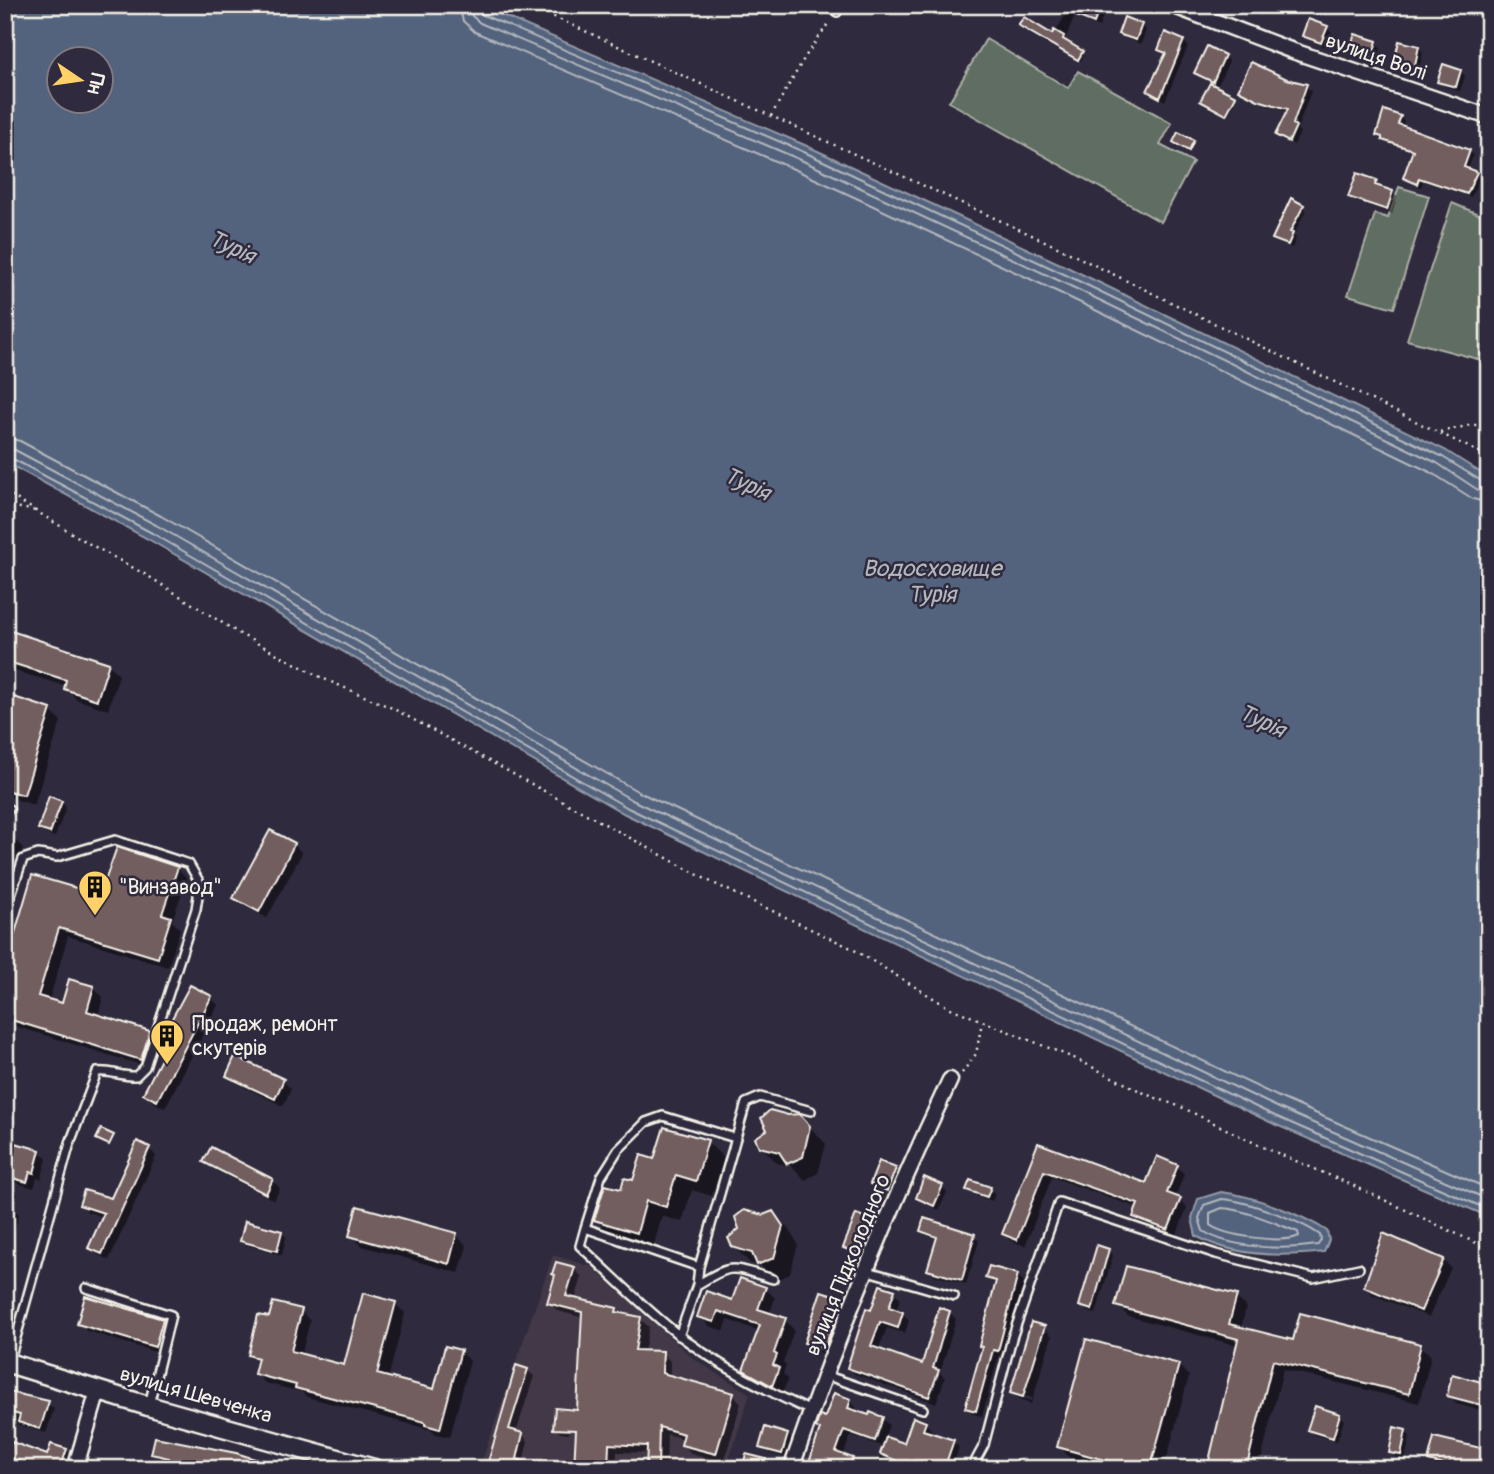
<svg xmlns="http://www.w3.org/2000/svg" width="1494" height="1474" font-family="Pangolin,sans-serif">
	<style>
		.built { fill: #433947 }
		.green { fill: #606d62; stroke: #aaafa5; stroke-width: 2 }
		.water { fill: #53627d; stroke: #939ba8; stroke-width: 2; fill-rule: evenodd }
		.shadow { fill: #0007; fill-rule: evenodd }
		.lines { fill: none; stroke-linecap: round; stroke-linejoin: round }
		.shore { stroke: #b4b8bd; stroke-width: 2 }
		.building { fill: #725d5f; stroke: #f4f1e8; stroke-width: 2 }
		.service-casing { stroke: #f4f1e8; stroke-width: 12 }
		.minor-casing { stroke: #f4f1e8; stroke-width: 19 }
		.tertiary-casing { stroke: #f4f1e8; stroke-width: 23 }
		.path { stroke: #f4f1e8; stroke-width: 2.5; stroke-dasharray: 2 5; stroke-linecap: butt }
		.service { stroke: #2f2a3d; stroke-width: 7 }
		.minor { stroke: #2f2a3d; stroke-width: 14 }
		.tertiary { stroke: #2f2a3d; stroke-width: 18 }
		.labels { text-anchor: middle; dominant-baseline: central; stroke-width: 5; stroke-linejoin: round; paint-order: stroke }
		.street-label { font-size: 21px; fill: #f4f1e8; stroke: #2f2a3d }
		.poi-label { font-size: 21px; fill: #f4f1e8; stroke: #2f2a3d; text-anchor: start }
		.water-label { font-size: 23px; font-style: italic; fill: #b4b8bd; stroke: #2f2a3d }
	</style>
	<rect width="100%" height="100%" fill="#2f2a3d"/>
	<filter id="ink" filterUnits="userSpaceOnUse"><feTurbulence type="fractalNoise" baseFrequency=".0143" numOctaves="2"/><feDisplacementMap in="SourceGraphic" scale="14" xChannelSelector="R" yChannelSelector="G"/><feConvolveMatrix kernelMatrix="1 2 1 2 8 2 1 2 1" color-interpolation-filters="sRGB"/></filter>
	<g filter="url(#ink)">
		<path class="built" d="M553 1255 592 1267 694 1359 750 1394 726 1469H479Z"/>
		<path class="green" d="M986 39 1068 88 1078 71 1172 123 1160 145 1193 162 1161 222 949 102Z
			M1399 187 1429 196 1394 308 1348 295 1375 214 1388 218Z
			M1452 203 1488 218 1485 229 1489 230V351L1485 361 1407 340Z"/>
		<path class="water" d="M5 5H478L807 146 1069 268 1445 450 1489 478V1217L1272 1123 625 814 148 539 5 462ZM60 60H102V102H60Z
			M1221 1192C1251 1195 1301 1214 1327 1231L1329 1240 1324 1252C1282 1257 1234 1257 1196 1236L1192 1218 1198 1199Z"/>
		<path class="shadow" d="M1047 5H1061L1058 11Z
			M1233 5H1260L1256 16Z
			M1071 6 1080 13 1100 8 1104 13 1099 27 1083 20 1076 13 1064 42 1084 54 1081 61 1022 27 1053 36Z
			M1485 15H1489V44L1480 38Z
			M1141 25 1146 30 1141 44 1125 38 1120 33Z
			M1327 28 1332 33 1326 47 1309 40 1304 36Z
			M1183 41 1188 46 1165 101 1149 91 1166 55 1160 49Z
			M1376 43 1381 48 1376 62 1356 55 1351 51Z
			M1419 48 1423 52 1418 74 1400 70 1395 65Z
			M1224 56 1229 61 1216 89 1236 100 1228 115 1202 101 1212 83 1196 73Z
			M1460 71 1465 76 1460 91 1444 86 1439 81Z
			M1489 78V95L1485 91Z
			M1286 81 1306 86 1311 91 1297 129 1300 132 1294 145 1277 135 1288 111 1265 104 1240 90Z
			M1400 117 1404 121 1402 127 1469 151 1473 155 1468 170 1480 177 1471 197 1423 181 1421 187 1405 178 1415 152 1388 143 1378 135Z
			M1376 182 1380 189 1392 192 1397 197 1392 214 1355 201 1350 196Z
			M1489 199V216L1485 212Z
			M1303 206 1306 210 1293 236 1296 238 1292 248 1278 242 1274 238Z
			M5 631 108 664 119 675 108 710 76 699 66 686 5 668Z
			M50 711 61 721 34 805 5 796V731Z
			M61 802 66 807 55 837 44 833 40 828Z
			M271 832 294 845 302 853 267 918 243 905 236 898Z
			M5 837 15 840 23 848 5 904Z
			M177 869 187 878 172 921 180 929 168 967 68 936 49 1001 63 1005 93 988 103 997 98 1016 149 1033 159 1042 151 1068 5 1023V973L34 877 101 898Z
			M211 998 218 1005 165 1108 153 1102 145 1094 179 1029 172 1022Z
			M236 1058 283 1081 291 1089 283 1106 236 1083 228 1075Z
			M799 1116 826 1144 818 1173 805 1180 792 1166 777 1163 761 1146 788 1117Z
			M707 1142 724 1158 712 1196 692 1190 682 1222 662 1216 653 1248 613 1236 596 1220 622 1191 655 1162Z
			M1039 1145 1147 1185 1177 1166 1184 1174 1175 1198 1187 1207 1176 1237 1142 1224 1135 1216 1138 1208 1052 1177 1025 1246 1011 1241 1004 1234Z
			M149 1149 156 1156 109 1260 98 1255 90 1247 104 1217 88 1212 81 1205 112 1200Z
			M211 1149 272 1181 280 1188 274 1200 213 1169 205 1161Z
			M40 1152 47 1159 41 1179 37 1178 34 1188 14 1182 6 1175Z
			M895 1169 900 1174 892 1195 877 1188 872 1184Z
			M942 1187 947 1192 939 1210 923 1202 918 1198Z
			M968 1189H990L995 1194 992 1201 973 1194Z
			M5 1206 13 1208 19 1214 10 1244 5 1242Z
			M772 1213 789 1229 798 1244 790 1274 775 1281 761 1266 750 1263 733 1246 763 1217Z
			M874 1223 879 1228 867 1259 850 1252 845 1247Z
			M922 1231 974 1236 979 1241 966 1284 934 1275 929 1270 938 1239 926 1235Z
			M282 1233 286 1237 282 1255 246 1245 242 1240Z
			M351 1235H456L467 1246 459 1273 362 1246Z
			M1108 1250 1113 1255 1096 1314 1086 1311 1081 1306Z
			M1443 1260 1451 1268 1429 1317 1373 1295 1366 1287Z
			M990 1268 1018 1276 1024 1282 1005 1357 999 1355 982 1416 973 1414 967 1407 983 1348 997 1285 987 1278Z
			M574 1269 582 1277 575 1300 616 1309 622 1315 640 1319 649 1327 644 1352 662 1353 670 1361V1377L733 1394 741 1403 724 1462 691 1453 682 1444 684 1439 667 1434 666 1469H648V1453L617 1452 616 1469H576L584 1318 558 1311 549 1303Z
			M5 1277 15 1284 13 1291 15 1294 5 1325Z
			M765 1288 775 1298 769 1315 785 1320 794 1330 783 1363 786 1366 783 1374 788 1379 782 1394 755 1380 745 1370 760 1331 728 1320 724 1331 709 1326 699 1316Z
			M894 1292 900 1298 896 1312 902 1313 909 1320 905 1333 887 1328 878 1350 923 1366 949 1312 956 1319 940 1373 945 1378 936 1403 855 1374 849 1368 872 1313Z
			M1236 1297 1246 1307 1241 1329 1295 1342 1420 1345 1431 1356 1419 1403 1283 1369 1259 1469H1208L1239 1346 1128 1316 1117 1305Z
			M842 1300 850 1308 832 1357 813 1350 806 1343Z
			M395 1304 405 1313 388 1379 435 1391 460 1351 470 1361 450 1437 436 1434 432 1430 307 1397 302 1392 265 1383 256 1373 258 1363 250 1355 270 1320 301 1311 310 1321 301 1356 346 1368Z
			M162 1320 170 1328 162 1354 87 1331 79 1323Z
			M1044 1328 1052 1336 1031 1404 1019 1400 1012 1392ZM1019 1394 1032 1398 1031 1401 1019 1397Z
			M1178 1365 1189 1376 1164 1469H1113L1069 1457 1059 1446Z
			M527 1370 534 1376 516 1433 522 1434 528 1441 523 1463 544 1469H492L489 1466Z
			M1489 1386V1412L1456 1404 1449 1396Z
			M5 1392 48 1403 54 1409 46 1433 5 1421Z
			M850 1401 856 1407 855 1412 882 1419 889 1425 884 1438 905 1446 925 1423 931 1429 929 1434 953 1442 959 1447 952 1469H875L884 1447 851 1435 843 1456 852 1459 858 1466 857 1469H808L821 1430 818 1427Z
			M1339 1415 1344 1420 1337 1441 1314 1435 1309 1430Z
			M575 1416 569 1434 560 1433 555 1428Z
			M1405 1432 1410 1436 1405 1459 1395 1457 1390 1452Z
			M787 1435 792 1440 787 1458 766 1452 761 1447Z
			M66 1450 71 1455 66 1469H35L14 1462 9 1457H49Z
			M214 1450 281 1469H179L164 1465 153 1453Z
			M1429 1460 1489 1469H1443L1436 1467Z
			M117 1461 131 1465 134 1469H115Z
			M765 1461 770 1466 769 1469H744Z"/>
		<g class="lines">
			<path class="shore" d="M459 5 463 21 475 32 796 170 1058 292 1432 473 1473 499 1489 503
				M470 5 472 16 480 23 801 160 1062 282 1437 463 1478 490 1489 492
				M479 5V11L483 15 804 152 1066 275 1441 456 1483 482 1489 483
				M5 437 20 441 161 516 637 791 1283 1099 1489 1189
				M5 448 15 450 156 525 632 800 1279 1108 1489 1200
				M5 457 11 458 152 533 628 808 1275 1116 1489 1210
				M1222 1199C1248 1201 1299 1220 1320 1235L1321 1240 1318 1245C1284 1250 1231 1249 1203 1231L1199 1218 1204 1205Z
				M1222 1208C1247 1210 1275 1223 1298 1232L1299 1236C1283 1244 1224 1236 1210 1225V1213Z"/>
		</g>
		<path class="building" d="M1081 5H1101L1094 23 1076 16Z
			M1024 17 1052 34 1054 30 1064 36 1063 39 1083 51 1078 60 1018 25Z
			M1124 17 1142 24 1136 40 1118 34Z
			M1308 19 1328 26 1321 43 1302 36Z
			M1165 32 1184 40 1160 98 1147 91 1166 53 1158 50Z
			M1355 34 1377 41 1372 58 1349 51Z
			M1399 41 1419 46 1414 70 1393 66Z
			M1207 46 1225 55 1213 82 1194 73Z
			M1251 62 1287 79 1307 84 1293 124 1296 126 1289 142 1275 135 1288 109 1258 100 1238 90Z
			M1443 64 1461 70 1456 87 1437 82Z
			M1210 83 1236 96 1226 115 1200 101Z
			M1384 110 1401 116 1398 124 1470 150 1464 167 1477 172 1467 194 1419 178 1417 184 1403 178 1413 150 1382 140V137L1376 135Z
			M1178 132 1194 140 1189 151 1173 142Z
			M1357 173 1377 180 1375 185 1393 191 1387 210 1348 197Z
			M1291 198 1304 205 1290 232 1293 233 1288 245 1272 239Z
			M5 629 109 663 97 700 64 689 66 680 5 661Z
			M14 697 51 709 24 795 5 790V726Z
			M49 796 62 801 50 833 38 829Z
			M270 830 295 843 259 912 233 898Z
			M117 847 178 867 162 914 171 917 158 958 59 928 38 996 62 1003 69 979 94 986 87 1011 150 1031 141 1060 5 1018V967L32 875 100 895Z
			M190 985 212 996 157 1101 143 1094 178 1026 170 1022Z
			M235 1056 284 1079 275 1099 226 1076Z
			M770 1110 788 1115 800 1114 810 1126 803 1157 787 1164 779 1152 759 1147 755 1138 767 1130 761 1118Z
			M664 1127 708 1140 696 1181 676 1175 666 1207 646 1201 637 1233 594 1220 605 1185 621 1189 624 1178 633 1180 641 1155 654 1159Z
			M101 1129 114 1135 109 1145 96 1139Z
			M5 1140 40 1150 34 1173 30 1172 27 1182 5 1176Z
			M137 1141 150 1147 102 1254 88 1248 104 1213 79 1205 84 1190 111 1198Z
			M1038 1143 1146 1183 1157 1156 1178 1165 1167 1193 1181 1198 1168 1230 1133 1217 1138 1204 1044 1171 1017 1240 1002 1234Z
			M211 1147 273 1179 266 1194 203 1162Z
			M879 1161 896 1168 887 1191 870 1184Z
			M924 1177 943 1185 934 1206 916 1198Z
			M970 1180 991 1187 987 1197 966 1190Z
			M357 1206 457 1233 449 1264 349 1236Z
			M744 1210 763 1215 773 1211 783 1226 774 1258 757 1265 752 1253 732 1247 728 1238 739 1229 735 1217Z
			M856 1214 875 1221 862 1255 843 1248Z
			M924 1218 975 1234 962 1280 927 1270 937 1237 920 1231Z
			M245 1221 282 1231 277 1251 240 1241Z
			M1383 1233 1444 1259 1421 1311 1364 1287Z
			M1097 1245 1109 1249 1092 1310 1079 1306Z
			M556 1262 575 1267 566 1296 617 1308 616 1312 641 1317 635 1350 663 1351 662 1373 734 1393 716 1454 681 1445 684 1434 659 1427 658 1469H646L647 1446 609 1444 608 1469H574L576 1430 553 1429 555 1408 577 1410 582 1312 547 1303 555 1275 552 1274Z
			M989 1266 1018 1274 998 1351 993 1350 976 1411 965 1408 982 1347 979 1346 996 1281 985 1278Z
			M1126 1266 1237 1295 1229 1324 1293 1340 1300 1313 1421 1344 1409 1394 1273 1360 1246 1469H1207L1238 1339 1115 1306Z
			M740 1278 766 1287 758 1309 786 1318 774 1353 777 1355 773 1365 779 1368 772 1386 743 1370 760 1325 718 1311 714 1322 697 1317 706 1291 732 1300Z
			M880 1285 895 1290 889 1307 903 1312 898 1328 880 1322 871 1346 922 1364 939 1307 950 1311 933 1368 939 1370 929 1397 847 1368 866 1308 871 1310Z
			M821 1291 843 1298 824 1350 804 1343Z
			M363 1293 396 1302 377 1374 434 1389 445 1346 461 1350 440 1429 425 1425V1422L295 1388 296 1385 254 1374 258 1358 248 1355 258 1315 269 1317 273 1302 302 1309 291 1351 344 1365Z
			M85 1296 163 1319 155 1347 77 1324Z
			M1031 1322 1045 1326 1023 1397 1010 1393Z
			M1086 1339 1179 1364 1150 1469H1138L1057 1447Z
			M516 1365 528 1369 509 1429 523 1433 517 1459 540 1466 539 1469H496L487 1466Z
			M1452 1374 1489 1384V1407L1447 1396Z
			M5 1391 49 1401 40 1429 18 1422 20 1415 5 1411Z
			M834 1393 851 1399 848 1408 869 1415 870 1412 883 1417 875 1441 844 1430 836 1452 853 1458 849 1469H807L820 1429 816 1428 817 1423 820 1415 825 1417Z
			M1315 1406 1340 1414 1333 1438 1307 1430Z
			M913 1417 926 1422 923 1430 954 1440 944 1469H898L900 1462 880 1454 886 1437 904 1443Z
			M765 1427 788 1434 782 1454 759 1448Z
			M1394 1427 1406 1430 1401 1455 1389 1453Z
			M155 1437 236 1453 274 1465 273 1469H181L182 1464 169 1461V1458L151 1454Z
			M1434 1437 1489 1450V1469H1460L1428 1461Z
			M12 1442 47 1455 51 1444 67 1449 60 1469H32L33 1466 7 1457Z
			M746 1454 766 1459 764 1469H742Z"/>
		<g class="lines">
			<g class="service-casing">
				<path id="service" d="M827 5 837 12
					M5 808 9 809
					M5 912 23 859 38 854 57 857 115 840 189 864 200 883 196 909 145 1067 136 1076C122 1077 111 1070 97 1072L70 1143 9 1363
					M585 1228 601 1177 618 1150 646 1122 663 1116 735 1138
					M699 1267 585 1228 580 1246C613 1276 645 1309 680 1336 721 1367 764 1390 811 1411
					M868 1271 954 1296
					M697 1285C734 1262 732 1267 773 1279
					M86 1288 171 1315 149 1405
					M679 1336 697 1285 699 1267 746 1103 760 1097 811 1111
					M825 1375 923 1409
					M971 1469 984 1445 1012 1338 1059 1202 1216 1254 1313 1278 1359 1268"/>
			</g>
			<g class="minor-casing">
				<path id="minor" d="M1172 5 1290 50 1489 117
					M75 1469 98 1391
					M791 1469C836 1338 891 1205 950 1080"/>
			</g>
			<g class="tertiary-casing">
				<path id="tertiary" d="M5 1362 148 1406 374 1469"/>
			</g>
			<path class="path" d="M528 5 1047 242 1489 457
				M771 116 805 57 830 21
				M1440 432 1471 425H1489
				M5 492 88 543 148 576 240 634 324 679 392 708 711 882 851 948 948 1007 1076 1059 1148 1095 1181 1107 1263 1147 1350 1184 1489 1249
				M5 505 36 511
				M962 1073 976 1054 982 1022"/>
			<use href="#service" class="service"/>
			<use href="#minor" class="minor"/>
			<use href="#tertiary" class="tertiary"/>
		</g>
	</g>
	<defs>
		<g id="building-pin" transform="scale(1.75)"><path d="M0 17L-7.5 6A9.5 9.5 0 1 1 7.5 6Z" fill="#ffd166" stroke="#2f2a3d"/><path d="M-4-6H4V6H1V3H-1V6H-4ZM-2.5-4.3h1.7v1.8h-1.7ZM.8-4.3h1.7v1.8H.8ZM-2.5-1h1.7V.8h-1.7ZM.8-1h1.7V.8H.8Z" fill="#111"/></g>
	</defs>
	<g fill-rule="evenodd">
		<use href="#building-pin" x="95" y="887"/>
		<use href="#building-pin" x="167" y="1036"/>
	</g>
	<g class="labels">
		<g class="street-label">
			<text transform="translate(1376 57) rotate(19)">вулиця Волі</text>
			<text transform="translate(848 1265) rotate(-68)">вулиця Підколодного</text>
			<text transform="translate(196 1395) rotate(16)">вулиця Шевченка</text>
		</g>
		<g class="poi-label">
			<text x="119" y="887">"Винзавод"</text>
			<text x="192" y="1024">Продаж, ремонт<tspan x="192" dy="24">скутерів</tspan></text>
		</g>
		<g class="water-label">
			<text transform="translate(232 247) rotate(25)">Турія</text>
			<text transform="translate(747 484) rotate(25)">Турія</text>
			<text x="932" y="568">Водосховище<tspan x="932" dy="26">Турія</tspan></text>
			<text transform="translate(1262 721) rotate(25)">Турія</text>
		</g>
	</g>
	<rect width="1494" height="1474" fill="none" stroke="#2f2a3d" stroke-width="28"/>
	<rect x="14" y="14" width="1466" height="1446" fill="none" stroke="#f4f1e8" stroke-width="2.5" filter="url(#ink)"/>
	<g transform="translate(80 80) rotate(103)"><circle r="33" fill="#2f2a3d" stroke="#7e7a81" stroke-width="2"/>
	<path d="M0-5L12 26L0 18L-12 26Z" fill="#ffd166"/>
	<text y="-10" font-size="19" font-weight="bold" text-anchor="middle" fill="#f4f1e8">Пн</text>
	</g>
</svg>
